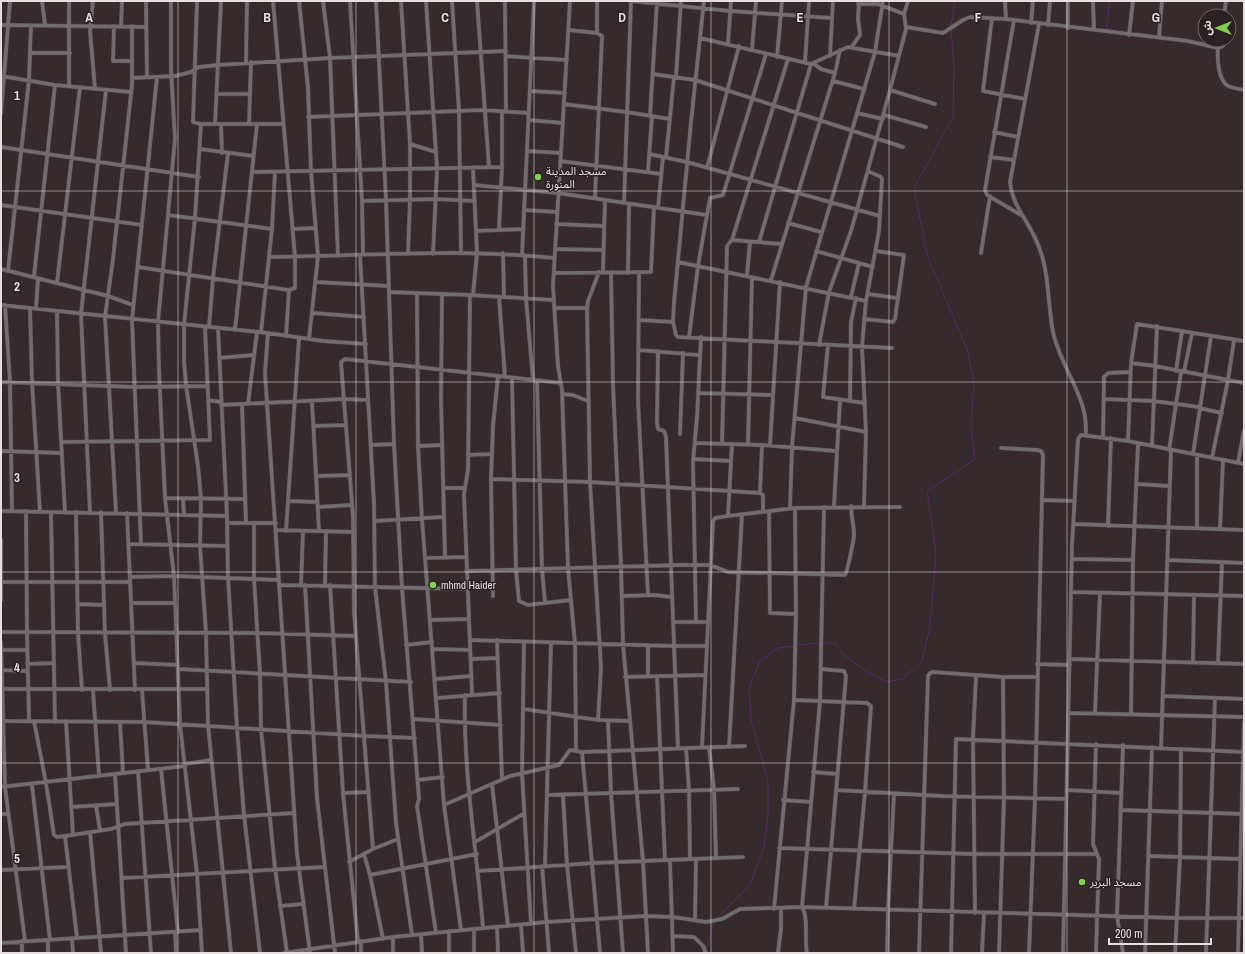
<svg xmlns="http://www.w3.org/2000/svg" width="1245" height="954" font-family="'Archivo Narrow','Noto Sans Arabic',sans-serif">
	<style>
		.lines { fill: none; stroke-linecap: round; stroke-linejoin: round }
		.stream { stroke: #582969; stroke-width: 1 }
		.minor-casing { stroke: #514749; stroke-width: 4.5 }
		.minor { stroke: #716c6f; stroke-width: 3.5 }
		.grid { fill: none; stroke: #e6dedf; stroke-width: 1; stroke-opacity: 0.55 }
		.poi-dot { fill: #82d04f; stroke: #2b2022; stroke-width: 1.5 }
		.labels { text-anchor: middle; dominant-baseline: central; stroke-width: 3; stroke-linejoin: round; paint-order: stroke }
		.poi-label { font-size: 11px; fill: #e6dedf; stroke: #2b2022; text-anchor: start }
		.grid-label { font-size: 13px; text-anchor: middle; font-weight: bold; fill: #e6dedf; stroke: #2b2022; stroke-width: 3; stroke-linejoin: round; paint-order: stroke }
	</style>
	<rect width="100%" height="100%" fill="#352a2c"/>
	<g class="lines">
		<path class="stream" d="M951 26 955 1
			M1106 30 1110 1
			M823 643H835L843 654 867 672 887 682 902 679 922 661 930 627 936 552 927 491 975 459 971 425 974 381 967 349 927 255 914 188 953 117 954 65 951 29
			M797 645 820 643
			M717 918 750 885 764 847 768 815V781L751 719 749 689 759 662 778 648 794 646
			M706 950 714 922"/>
		<g class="minor-casing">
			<path id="minor" d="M42 1 45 25
				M69 1V86
				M93 1 90 31 95 89
				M146 1 147 77
				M171 1V69L175 139 158 322 159 371 165 498 174 576 180 724 197 874 202 953
				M197 1 193 122 201 124H283
				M299 1 308 88 311 171 318 256 309 339
				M323 1 330 58 338 256
				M350 1 362 201 363 255
				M376 1 386 200 394 444 402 588 419 799 417 806 436 933
				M401 1 410 144V199L408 254
				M426 1 437 169 433 254
				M452 1 459 111 461 253
				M477 1 489 167
				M505 1 506 111
				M570 1 553 286 558 366 562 390 568 568 575 643 576 751
				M631 1 730 11 832 18
				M704 1 691 122 674 303 673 322 676 335 678 337 892 348
				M1005 1 1006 19 1188 41 1218 48 1223 46 1224 40
				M1093 1 1094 30
				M858 4H878L904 14
				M1224 16 1226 1
				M992 18 983 91 1025 99
				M1014 20 985 190 987 195 1021 215
				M1031 23 1033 1
				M1039 24 1010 182C1012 205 1027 219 1036 240 1050 269 1047 301 1053 332 1059 361 1081 390 1085 417 1086 423 1086 430 1086 436
				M1 25 146 27
				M1048 25 1050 1
				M114 26 113 61H131
				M121 26 122 1
				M906 27 943 33 963 20 970 17 1006 19
				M1068 28V1
				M569 30 597 33 602 36 595 198
				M597 33V1
				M1129 35 1133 1
				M1159 37 1162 1
				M700 38 811 64 848 47 899 56
				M728 44 731 1
				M851 48 860 35 858 18 859 1
				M1218 48C1217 58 1218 80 1228 86 1233 88 1239 89 1244 90
				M752 50 756 1
				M31 53H70
				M506 56 567 60
				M830 56 833 1
				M777 57 782 1
				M246 63 247 1
				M805 63 809 1
				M814 64 821 69 835 73
				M653 74 695 80 903 147
				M1 76 55 85 131 92
				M676 77 681 1
				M132 78 175 76 191 72 199 67 218 65 330 58 506 51
				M833 81 864 89
				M890 90 935 104
				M531 91 565 93
				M216 94H250
				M564 104 626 112 670 119
				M1 113 10 1
				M857 113 883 119
				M884 115 926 127
				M650 116 657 2
				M308 117 482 110 529 113
				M529 120 563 123
				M201 124 195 218 184 325V361L186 385 198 466 201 498 200 546 206 633 208 725 231 953
				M215 124 221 1
				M221 124 222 153
				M249 124 251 62
				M994 132 1018 137
				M410 144 436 152
				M1 147 199 177
				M200 149 253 156
				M528 151 561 153
				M649 154 687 162 880 216
				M666 157 674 77
				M990 157 1013 160
				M560 161 661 174
				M473 168 477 253 473 295
				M707 168 739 46
				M252 172 502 167
				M648 172 652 116
				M474 185 558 193 707 215
				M362 201 436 199 475 201
				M624 203 631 1
				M1 205 142 225
				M658 208 663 157
				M524 210 557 212
				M168 215 272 229
				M788 223 821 232
				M556 224 604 226
				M293 229 316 228
				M499 230 502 167V111
				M476 231 523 229
				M732 240 782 244
				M759 242 811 64
				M555 249 603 250
				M816 251 873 267
				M503 253 504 297
				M981 253 990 196
				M360 255 374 504 375 587 386 682 396 823 412 935
				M522 255 534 1
				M525 255 526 299 533 380
				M269 257C364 256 460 248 554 258
				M678 262 866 301
				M138 267 289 290 295 288V257L273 1
				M1 269 108 296 133 305
				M8 271 29 80 31 25
				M603 272 605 200
				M611 272 613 385 621 565 623 644 643 861 648 953
				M554 273 651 272 654 207
				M628 273 629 204
				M639 273 638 400 648 595
				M34 276 55 85
				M747 276 750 242
				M771 280 835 73 840 50
				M316 282 389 286
				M57 283 80 87
				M389 292 470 295 554 300
				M417 293 418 446 422 519 444 805 461 930
				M442 294 441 399 445 557
				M868 294 897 298
				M470 295 468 470 464 494 472 694
				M499 297 505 377
				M851 297 859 263
				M1 305 268 333 323 341 366 344
				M5 305 10 382 12 511
				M30 308 32 382 40 512
				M554 308H587
				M36 309 38 278
				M57 311 58 383 65 512
				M313 313 364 317
				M864 319 893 322 895 319 904 255 876 251
				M640 320 673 322
				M209 327 213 278 228 153
				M218 328 227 516 228 577 237 728 244 815 260 953
				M235 330 257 124
				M261 332 272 229 275 172
				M268 333 265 373 297 854 310 953
				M286 336 289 290
				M689 337 698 266 710 198 723 195 766 54
				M819 345 829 292 851 231 890 90 906 29 904 14 908 1
				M828 345 823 397 865 403
				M639 350 699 355
				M658 351 657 423 658 429 664 431 666 437 678 748
				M219 358 254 355
				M1131 363 1155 366 1244 383
				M1176 371 1182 331
				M1184 372 1192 333
				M512 378 516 570 519 601 528 605 571 600
				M537 381 542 569 545 602
				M1 382 134 387 207 386
				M698 393 773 395
				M562 394 573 395 588 401
				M1104 399 1154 401 1199 407
				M208 400 221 402
				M312 401 319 531
				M850 401 851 322 856 298
				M242 404 246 523
				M248 404 257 332
				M221 405 344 399 368 400
				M1199 408 1222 413
				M795 418 866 432
				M314 426 346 425
				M680 434 683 353
				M1103 437 1104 377 1108 373 1130 372
				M1128 441 1131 363 1137 324 1244 341
				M62 442 210 440 205 327
				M695 443 762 445 836 451
				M722 444 727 246 732 240 788 59
				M748 444 752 277
				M371 445 394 444
				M762 445 760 493 763 495V512
				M770 445 780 282
				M418 446 442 445
				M1152 446 1157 326
				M1001 448 1037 450 1041 451 1043 455 1035 798 1029 953
				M1169 450 1181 372
				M1 451 61 453
				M1193 454 1211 336
				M468 455 492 454
				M1197 455V527
				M1212 458 1228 380 1234 340
				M693 459 731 461
				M1238 463 1244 430
				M317 476 350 475
				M491 479 493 426 498 376
				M1136 484 1169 486
				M443 488H465
				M165 498 245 499
				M183 498 184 514
				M1042 500 1075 501
				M288 501 317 502
				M834 506 840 400
				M864 506 866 432 862 347 866 301 879 231 882 179 881 177 868 171
				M318 507 352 505
				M790 508 792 447 806 287 875 52 883 1
				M1 511 227 516
				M26 511 27 632 29 721
				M51 512 55 722
				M76 512 78 633 82 690
				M90 512 81 314 106 90
				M101 512 105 634 110 690
				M116 512 105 317 113 259 132 85V26
				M769 512 770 613 796 614
				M127 513 135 690
				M728 516 795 508 900 507
				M375 521 443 517
				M227 523H276
				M254 524V579L260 674 261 729 275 868 287 953
				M1074 524 1244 530
				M1108 526 1111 438
				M1220 528 1223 461
				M276 530 353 532
				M286 531 299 338
				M1 540V600
				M129 544 227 546
				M141 544 132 320 157 77
				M426 558 465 557
				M1072 559 1133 560
				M1167 560 1244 563
				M466 571 682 565H710L728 572 845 575C847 573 854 539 854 535 854 525 851 516 851 506
				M130 577 174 576 279 580
				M1 582H130
				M279 585 467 589
				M301 585 303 531
				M305 585 317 798 335 953
				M325 585 326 531
				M330 585 343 793 358 942
				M1072 592 1244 596
				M493 596 491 479 590 482 760 493
				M622 596 654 595 672 597
				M132 603H175
				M78 604 104 605
				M430 620 469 619
				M673 622H696L693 462 697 417 701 337
				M696 622H707
				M1 632 258 633 356 636
				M470 640 673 646H706
				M497 640 502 779
				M1 642 5 787 25 941
				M524 642 522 773 531 924
				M406 645 432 642
				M648 645V676
				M433 649 470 650
				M1 650H27
				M471 659 498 658
				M1070 659 1244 664
				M1193 662 1194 595
				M134 663 178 665
				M1218 663 1222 562
				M27 664 54 663
				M1037 664 1070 665
				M179 669 411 682
				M821 669 844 671 846 676 826 908
				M3 670 28 671
				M657 676 665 860
				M625 677 704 675
				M436 679 471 676
				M1 689H207
				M93 690 99 776
				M142 690 148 770
				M465 695C463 773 477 851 483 928
				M1163 696 1244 699
				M437 698 500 693
				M794 700 867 703 871 706 865 792 854 909
				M524 709 598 720 629 721
				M1069 713 1244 717
				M1095 713 1100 593
				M1131 714 1133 560 1138 443
				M413 719 501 725
				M598 720 601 668 590 482 587 308 588 301 599 272
				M1 721 144 722 365 736 415 738
				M34 721 46 783 54 835 57 837 65 836 77 938
				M66 721 73 835
				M608 721 611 793 623 953
				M120 722 123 773
				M1096 744 1093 844 1099 859 1096 953
				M1123 745 1117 916 1123 953
				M702 747 713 521 715 518 728 516 732 444
				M709 747 714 789 716 858
				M729 747 742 514
				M686 748 689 790 690 859
				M1161 748 1171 450
				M582 752 745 746
				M185 764 211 760
				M161 769 178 932
				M138 771 151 953
				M813 772 837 774
				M115 774 126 953
				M418 780 443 777
				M492 784 508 926
				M32 785 50 940
				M1 787 185 766
				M836 790 942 796 1066 799
				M1067 790 1121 793
				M343 793 369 792
				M547 795 738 789
				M563 795 567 865 576 953
				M783 800 811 802
				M96 805 100 831
				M444 805 510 776 559 765 570 750 582 752 600 953
				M71 807 117 804
				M1120 810 1244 814
				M1 814H8
				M90 832 101 953
				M65 836 111 829 125 824 294 813
				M475 842 523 814
				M779 848 974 854H1097
				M373 849 354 612 353 516 341 362 345 359 561 383
				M364 854 370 875 383 939
				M1150 856 1240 859
				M670 860 673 953
				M349 862 373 849 398 839
				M542 866 549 953
				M545 866 551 643
				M1 870 67 867
				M478 871 593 863 743 857
				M370 875 477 854
				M122 878 325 867
				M280 906 303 904
				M774 909 794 700 796 614 795 508
				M975 913 973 738 976 676
				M695 920 696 859
				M521 925 523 953
				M497 927 498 953
				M474 929V953
				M175 932 176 953
				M421 934 422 953
				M673 936 694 937 703 946 706 953
				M393 937V953
				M72 938 73 953
				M48 940V953
				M22 941V953
				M361 941V953
				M1 943 201 930
				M284 953 393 937 546 922 645 916 673 917 706 922 722 919 740 909 802 907 1176 918H1244
				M449 953V931
				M778 953 781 928V908
				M807 953C804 939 809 919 802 907L820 701 824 507
				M887 953 888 910 894 794
				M919 953 928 676 930 673 933 672 1003 677H1036
				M951 953 956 739 1244 752
				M982 953 984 913
				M999 953 1004 798 1003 677
				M1063 953 1072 546 1078 439 1081 435 1128 441 1244 464
				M1145 953 1152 747
				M1175 953 1180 857 1181 750
				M1206 953 1215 698
				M1238 953 1244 722"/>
		</g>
		<use href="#minor" class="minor"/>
	</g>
	<path class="grid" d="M178 1V953M356 1V953M534 1V953M711 1V953M889 1V953M1067 1V953M1 191H1244M1 382H1244M1 572H1244M1 763H1244"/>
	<g class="poi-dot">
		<circle cx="538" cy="177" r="4"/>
		<circle cx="433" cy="585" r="4"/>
		<circle cx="1082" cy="882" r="4"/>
	</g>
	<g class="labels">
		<g class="poi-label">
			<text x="546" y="171">مسجد المدينة<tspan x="546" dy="13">المنورة</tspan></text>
			<text x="441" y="585">mhmd Haider</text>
			<text x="1090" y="882">مسجد البرير</text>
		</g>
	</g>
	<g class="grid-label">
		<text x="89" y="22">A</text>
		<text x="267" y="22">B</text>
		<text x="445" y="22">C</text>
		<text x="622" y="22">D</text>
		<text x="800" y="22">E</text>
		<text x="978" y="22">F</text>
		<text x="1156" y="22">G</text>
		<text x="17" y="100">1</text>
		<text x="17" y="291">2</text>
		<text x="17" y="482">3</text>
		<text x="17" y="672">4</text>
		<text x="17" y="863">5</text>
	</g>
	<rect width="1245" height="954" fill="none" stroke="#e6dedf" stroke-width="4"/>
	<g transform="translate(1217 28) rotate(270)"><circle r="19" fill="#2b2022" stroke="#766c6e"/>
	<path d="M0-3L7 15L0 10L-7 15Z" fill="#82d04f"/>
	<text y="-6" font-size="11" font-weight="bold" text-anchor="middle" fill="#e6dedf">ش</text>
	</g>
	<path d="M1109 938v6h102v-6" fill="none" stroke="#e6dedf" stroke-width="2"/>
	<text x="1115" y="938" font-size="12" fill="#e6dedf" stroke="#2b2022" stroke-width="3" paint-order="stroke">200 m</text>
</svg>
